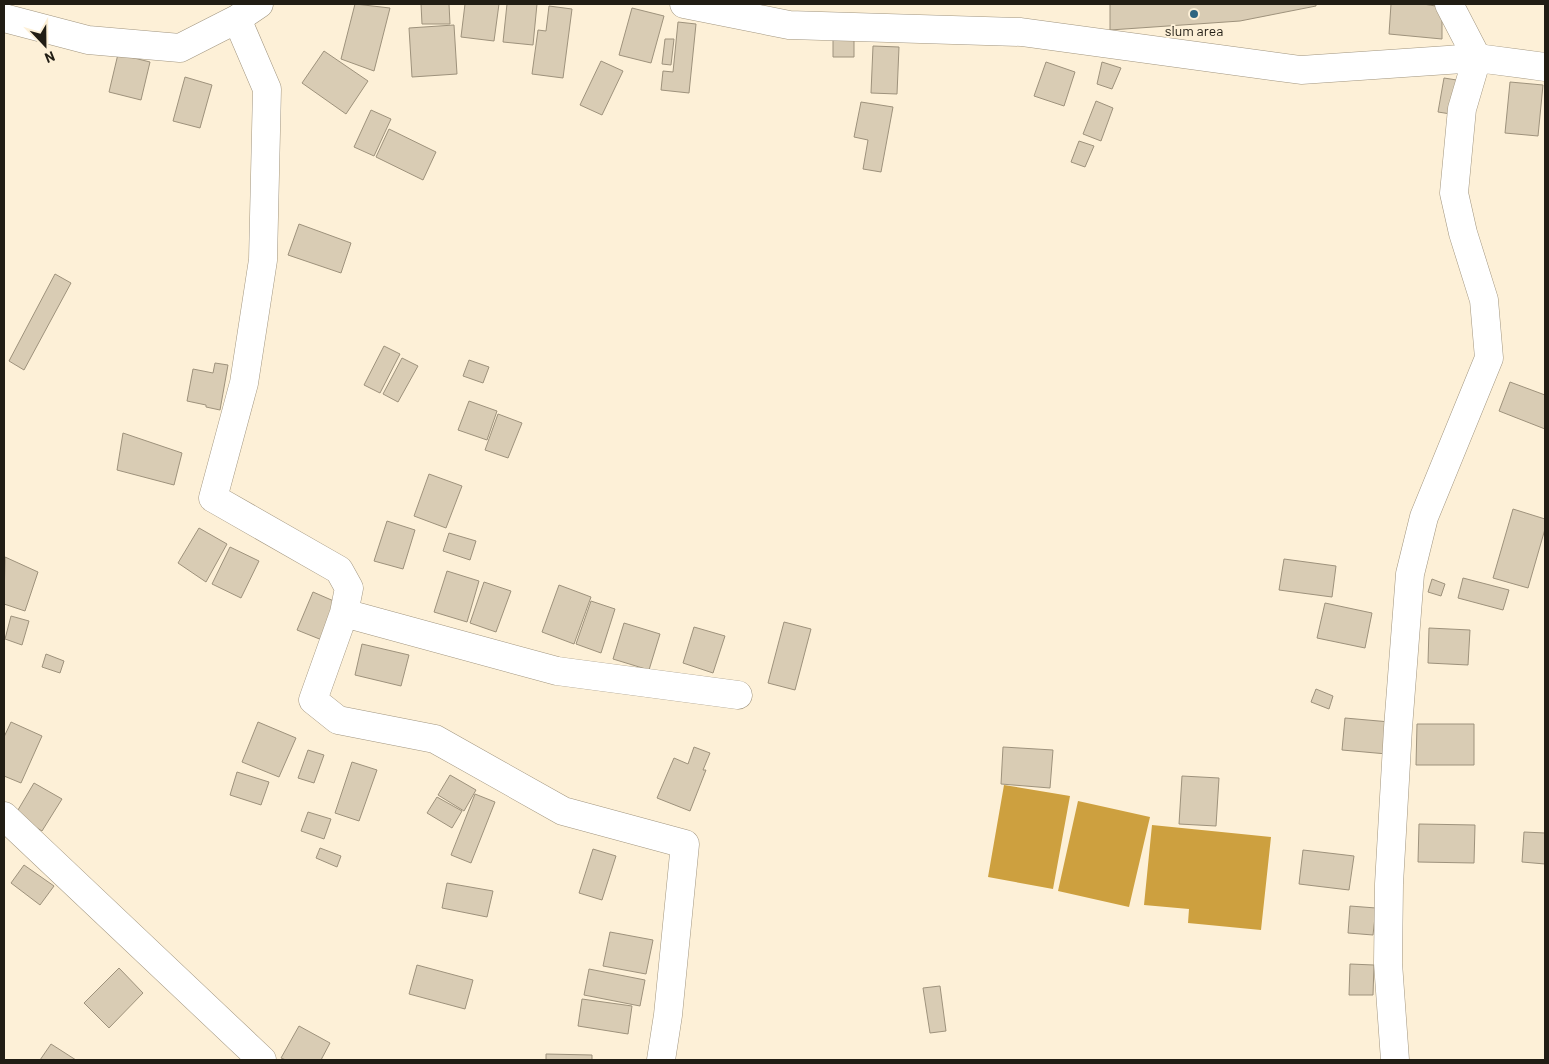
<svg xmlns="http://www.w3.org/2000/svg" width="1549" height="1064" font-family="Barlow,sans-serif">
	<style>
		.water { fill: #cda03f }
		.building { fill: #d9ccb4; stroke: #9e927c }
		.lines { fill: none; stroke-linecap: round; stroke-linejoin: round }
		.minor-casing { stroke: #a1957f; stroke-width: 29 }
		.minor { stroke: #fff; stroke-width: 28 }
		.poi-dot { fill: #306681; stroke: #fdf0d7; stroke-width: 2 }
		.labels { text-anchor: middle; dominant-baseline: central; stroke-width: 4; stroke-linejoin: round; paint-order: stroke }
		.poi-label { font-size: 14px; fill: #211d14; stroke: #fdf0d7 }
	</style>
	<rect width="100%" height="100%" fill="#fdf0d7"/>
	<path class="water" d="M1004 785 1070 796 1053 889 988 877Z
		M1078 801 1150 817 1129 907 1058 891Z
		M1152 825 1271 837 1261 930 1188 923 1189 909 1144 905Z"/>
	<path class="building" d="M355 4 390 8 374 71 341 59Z
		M421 4H449L450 24H422Z
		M465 4H499L494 41 461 37Z
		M507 4H537L533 45 503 42Z
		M1110 4H1316V6L1240 21 1110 30Z
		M1391 4H1423L1442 7V39L1389 34Z
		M549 6 572 9 563 78 532 74 538 30 546 31Z
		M632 8 664 16 651 63 619 55Z
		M678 22 696 24 689 93 661 90 663 71 673 72Z
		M454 25 457 74 412 77 409 28Z
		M665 39H674L671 65 662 64Z
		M833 39H854V57H833Z
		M873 46 899 47 897 94 871 93Z
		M324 51 368 81 346 114 302 83Z
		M118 54 150 62 141 100 109 92Z
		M601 61 623 71 602 115 580 105Z
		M1046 62 1075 72 1064 106 1034 96Z
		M1102 62 1121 68 1112 89 1097 84Z
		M185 77 212 85 200 128 173 121Z
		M1444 78 1463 81 1457 115 1438 112Z
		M1510 82 1543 85 1538 136 1505 133Z
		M1096 101 1113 108 1101 141 1083 134Z
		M861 102 893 107 881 172 863 169 868 140 854 137Z
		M371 110 391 119 374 156 354 147Z
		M389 129 436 152 423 180 376 157Z
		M1079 141 1094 146 1085 167 1071 162Z
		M299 224 351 243 341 273 288 255Z
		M55 274 71 283 24 370 9 361Z
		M384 346 400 354 380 393 364 385Z
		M402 358 418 366 398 402 383 394Z
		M469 360 489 367 483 383 463 376Z
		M215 363 228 365 220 410 206 407V405L187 401 193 369 213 373Z
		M1510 382 1545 395V429L1499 411Z
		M469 401 497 411 487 440 458 430Z
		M498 414 522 423 508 458 485 450Z
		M123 433 182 453 174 485 117 470Z
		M429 474 462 486 446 528 414 516Z
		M1513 509 1545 519V529L1528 588 1493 578Z
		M387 521 415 530 403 569 374 561Z
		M199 528 227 544 206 582 178 563Z
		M449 533 476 541 470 560 443 551Z
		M230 547 259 561 241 598 212 584Z
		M5 557 38 572 25 611 4 604Z
		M1284 559 1336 566 1332 597 1279 590Z
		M447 571 479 581 467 622 434 612Z
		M1463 578 1509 590 1503 610 1458 598Z
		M1432 579 1445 584 1441 596 1428 592Z
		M484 582 511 591 496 632 470 623Z
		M559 585 591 597 574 644 542 632Z
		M313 592 343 605 327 642 297 630Z
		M591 601 615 609 601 653 576 644Z
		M1325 603 1372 613 1365 648 1317 638Z
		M11 616 29 621 22 645 5 639Z
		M784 622 811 629 795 690 768 683Z
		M624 623 660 634 649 670 613 659Z
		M694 627 725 636 713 673 683 663Z
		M1429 628 1470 630 1468 665 1428 663Z
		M362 644 409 655 401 686 355 675Z
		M46 654 64 661 60 673 42 667Z
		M1316 689 1333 696 1329 709 1311 702Z
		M1345 718 1390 722 1387 754 1342 750Z
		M11 722 42 736 21 783 4 776V737Z
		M258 722 296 738 279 777 242 762Z
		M1417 724H1474V765H1416Z
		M694 747 710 753 703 770H706L690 811 657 798 674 758 688 764Z
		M1003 747 1053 750 1050 788 1001 784Z
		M308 750 324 755 314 783 298 778Z
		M352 762 377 770 359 821 335 813Z
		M237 772 269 782 261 805 230 795Z
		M450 775 476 790 464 811 438 795Z
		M1182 776 1219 778 1216 826 1179 824Z
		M34 783 62 799 42 831 15 815Z
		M475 794 495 802 471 863 451 855Z
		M437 797 462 811 452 828 427 813Z
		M308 812 331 819 324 839 301 831Z
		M1419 824 1475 825 1474 863 1418 862Z
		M1524 832 1545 833V864L1522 862Z
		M320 848 341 856 337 867 316 858Z
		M593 849 616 856 602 900 579 893Z
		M1303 850 1354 856 1349 890 1299 884Z
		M24 865 54 886 40 905 11 883Z
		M447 883 493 891 487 917 442 908Z
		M1350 906 1376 908 1373 935 1348 933Z
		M610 932 653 940 646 974 603 966Z
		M1350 964 1374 965 1373 995H1349Z
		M417 965 473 980 465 1009 409 994Z
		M119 968 143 993 109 1028 84 1003Z
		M589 969 645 980 640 1006 584 995Z
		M940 986 946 1031 930 1033 923 988Z
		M582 999 632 1006 628 1034 578 1026Z
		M299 1026 330 1043 321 1060H286L281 1058Z
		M51 1044 76 1060H40Z
		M546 1054 592 1055V1060H546Z"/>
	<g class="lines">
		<g class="minor-casing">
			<path id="minor" d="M684 4 789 25 1021 32 1301 70 1477 58 1545 67
				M4 18 88 40 180 48 237 19 259 4
				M237 19 267 89 263 260 244 383 213 498 339 570 349 588 344 613 313 700 338 720 435 739 563 811 685 844 668 1015 661 1060
				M344 613 557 671 738 695
				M4 816 262 1060
				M1395 1060 1388 963 1389 884 1398 728 1410 574 1424 517 1489 358 1484 300 1463 233 1454 193 1462 109 1477 58 1449 4"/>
		</g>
		<use href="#minor" class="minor"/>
	</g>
	<circle class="poi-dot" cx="1194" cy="14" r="5"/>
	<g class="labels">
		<g class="poi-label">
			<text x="1194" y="30">slum area</text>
		</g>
	</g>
	<rect width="1549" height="1064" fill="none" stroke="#211d14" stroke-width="10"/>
	<g transform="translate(45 45) rotate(158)" stroke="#fdf0d7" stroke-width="4" paint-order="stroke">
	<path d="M0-4L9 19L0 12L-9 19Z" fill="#211d14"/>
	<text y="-8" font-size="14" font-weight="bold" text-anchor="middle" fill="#211d14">N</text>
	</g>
</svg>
